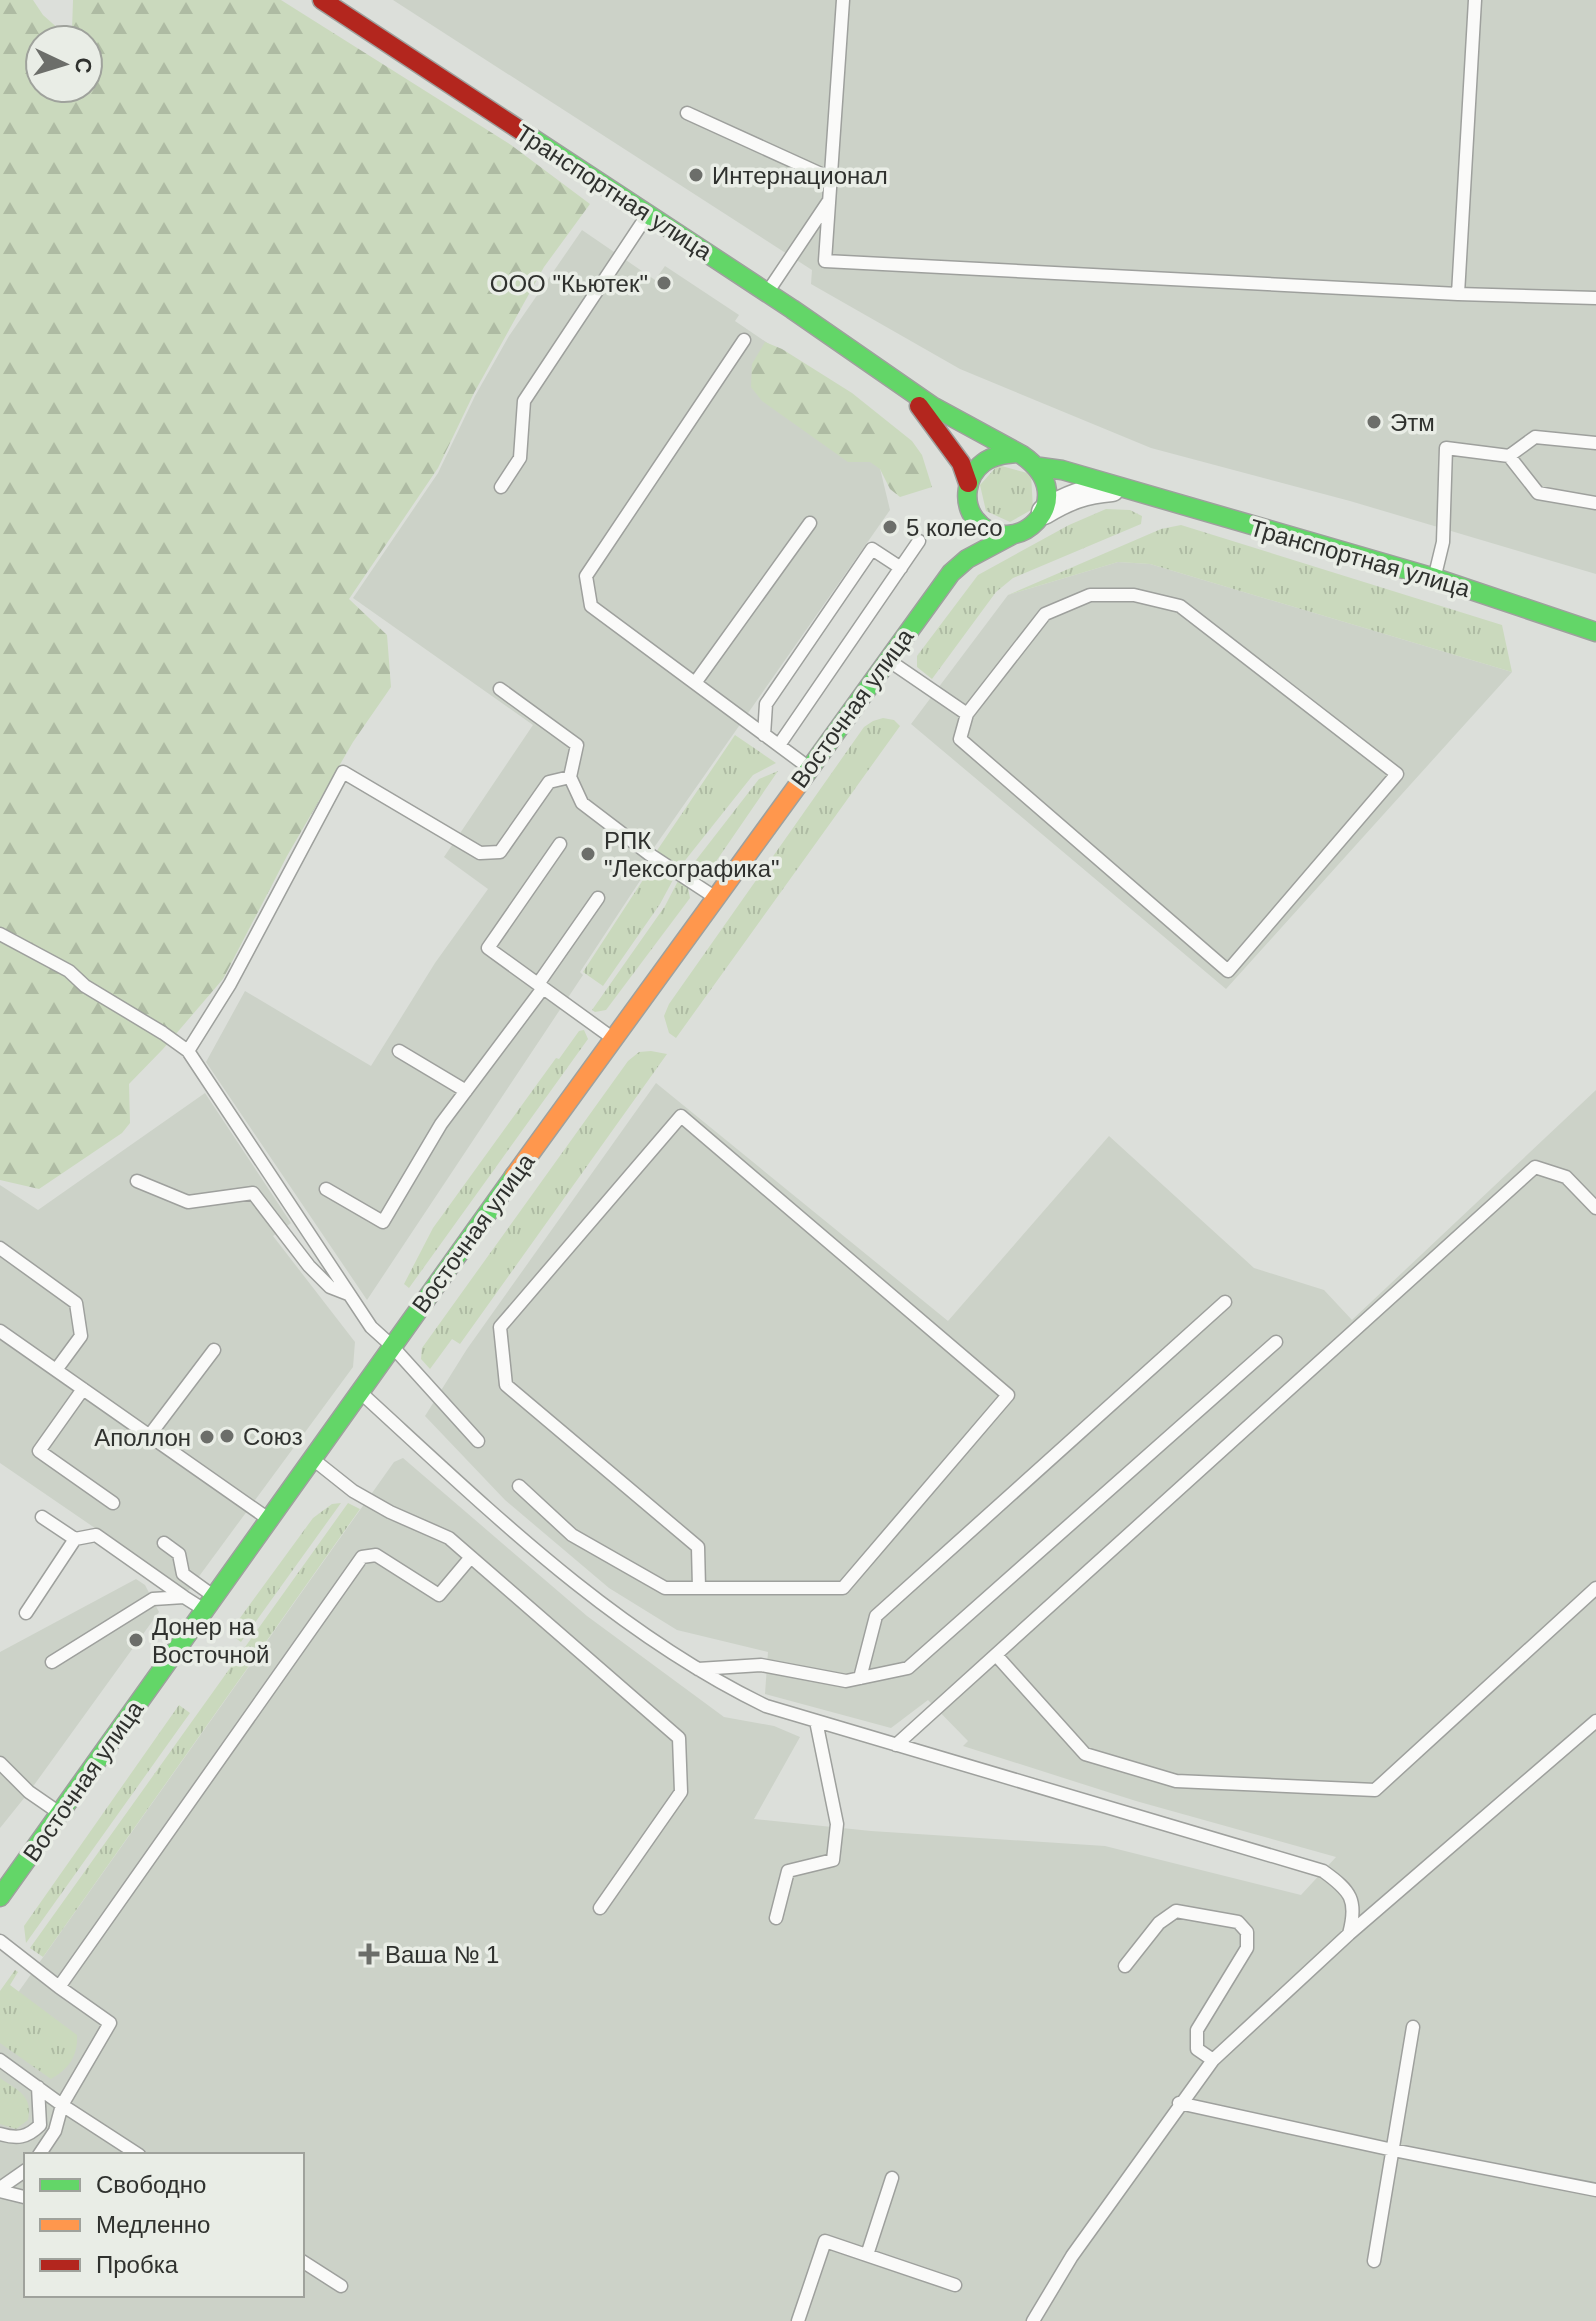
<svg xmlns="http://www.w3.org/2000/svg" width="1596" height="2321" font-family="Arial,sans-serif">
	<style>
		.built { fill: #ccd2c8; fill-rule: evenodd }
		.grass { fill: url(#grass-tufts) }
		.forest { fill: url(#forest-firs); fill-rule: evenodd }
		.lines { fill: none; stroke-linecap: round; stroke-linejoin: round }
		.lane-casing { stroke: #9ea09d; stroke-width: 15 }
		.street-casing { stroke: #9ea09d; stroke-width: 27 }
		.fast-casing { stroke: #9ea09d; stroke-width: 21 }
		.slow-casing { stroke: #9ea09d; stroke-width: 21 }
		.jam-casing { stroke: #9ea09d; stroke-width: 21 }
		.lane { stroke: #fafaf9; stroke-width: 12 }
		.street { stroke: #fafaf9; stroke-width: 24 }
		.fast { stroke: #63d668; stroke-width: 18 }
		.slow { stroke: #ff974d; stroke-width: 18 }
		.jam { stroke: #b3261e; stroke-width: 18 }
		.poi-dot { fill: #6c6e6a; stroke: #e9ede6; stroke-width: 3 }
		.labels { text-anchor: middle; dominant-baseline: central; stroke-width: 7; stroke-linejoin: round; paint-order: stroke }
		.poi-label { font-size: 24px; fill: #2f312e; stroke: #e9ede6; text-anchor: start }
		.street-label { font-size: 24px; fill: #2f312e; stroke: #e9ede6 }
	</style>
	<defs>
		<pattern id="grass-tufts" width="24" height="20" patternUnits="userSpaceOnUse" patternTransform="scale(2)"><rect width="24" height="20" fill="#cad9bd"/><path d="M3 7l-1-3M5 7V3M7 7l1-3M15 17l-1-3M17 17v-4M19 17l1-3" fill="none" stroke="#aebba3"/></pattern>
		<pattern id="forest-firs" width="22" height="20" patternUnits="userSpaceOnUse" patternTransform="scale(2)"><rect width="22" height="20" fill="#cad9bd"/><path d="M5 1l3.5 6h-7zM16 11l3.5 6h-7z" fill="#aebba3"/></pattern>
	</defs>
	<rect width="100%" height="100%" fill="#dcdfda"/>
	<path class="built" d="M393 0H1596V574L1350 501 1151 448 960 369 811 284 812 270Z
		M582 230 655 280 665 266 739 315 735 321 866 410 890 510 646 859 651 864 580 972 583 975 367 1300 206 1062 245 991 371 1066 435 963 488 889 444 857 533 725 353 598 438 473 475 396 509 336Z
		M1118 562 1150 564 1512 672 1226 989 911 724 1008 595Z
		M656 1083 948 1321 1109 1136 1254 1268 1324 1290 1352 1320 1596 1090V2321H0V2018L394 1462 403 1458 587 1616 724 1717 774 1726 800 1737 754 1819 871 1831 1105 1846 1301 1895 1336 1857 1136 1801 963 1746 968 1741 928 1700 891 1728 765 1694 768 1652 677 1630 609 1588 505 1500 425 1416 467 1349ZM26 2155H302V2295H26Z
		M205 1093 291 1223 273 1236 355 1342 353 1367 189 1590 184 1589 0 1463V1185L38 1210Z
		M136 1579 145 1585 159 1612 29 1792 0 1828V1652Z"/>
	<path class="grass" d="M998 465 1031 474 1033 509 1010 522 986 511 980 485Z
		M1106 509 1130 510 1142 516 1141 524 1013 578 996 592 932 679 917 667V656L978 575 1069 525Z
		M1181 525 1502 625 1512 672 1150 564 1118 562 1008 595 1161 529Z
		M883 718 894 720 900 726 676 1038 669 1033 664 1016 669 1004 864 727 873 721Z
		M735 735 776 763 753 775 679 868 656 852Z
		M778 771 706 876 695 879 686 873 759 779Z
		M654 863 674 878 660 904 603 986 583 972Z
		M678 881 688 888 690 898 606 1010 595 1012 592 1010 665 906Z
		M584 1030 588 1039 409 1288 404 1284 433 1228 556 1058 559 1059 579 1031Z
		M651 1051 667 1054 460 1344 452 1339 430 1369 421 1359 422 1348 628 1061 639 1052Z
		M341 1503 241 1642 229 1633 313 1518 332 1504Z
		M348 1503 360 1509 43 1957 30 1948Z
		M179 1705 190 1713 26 1943 24 1926Z
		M15 1970 18 1972 10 1985 77 2035C78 2056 69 2069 51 2079L0 2043V1991Z
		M0 2078C18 2091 33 2095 28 2120L16 2129 0 2124Z"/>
	<path class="forest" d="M0 0H33L43 15 61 31 72 30 73 0H281L511 145 590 204 544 267 474 393 438 468 349 599 387 635 391 687 353 742 287 856 223 979 163 1049 129 1084 130 1123 122 1133 39 1189 0 1180ZM40 40H88V88H40Z
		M765 342 782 349 852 393 912 441 922 455 932 487 900 497 890 489 880 469 870 462H848L762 401 751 387 752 364Z"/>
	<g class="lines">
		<g class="lane-casing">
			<path id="lane" d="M843 0 825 261 1458 294 1475 0
				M687 113 832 179
				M769 290 828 202
				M1458 294 1596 298
				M744 340 586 576 591 606 808 767
				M1509 456 1538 493 1596 503
				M501 487 520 458 524 401 646 217
				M1435 575 1443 542 1446 448 1509 456 1535 437 1596 443
				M1090 595H1134L1180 606 1397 774 1228 971 960 739 967 714 1045 614Z
				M891 662 967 714
				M695 683 810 523
				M500 689 577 745 570 777 582 803 649 854 713 896
				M764 735 766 704 872 549 901 568
				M779 745 919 541
				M560 844 488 948 611 1037
				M0 934 69 971 85 986 163 1033 188 1051 371 1327 392 1346 478 1441
				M538 984 598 898
				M188 1051 230 984 343 772 480 853 500 852 549 782 570 777
				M399 1051 466 1091
				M137 1181 188 1202 253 1193 309 1266 330 1287 348 1294
				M326 1189 383 1222 441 1124 543 988
				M0 1248 76 1303 81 1336 56 1370
				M0 1331 267 1518
				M83 1389 39 1451 113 1503
				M360 1392C486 1507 611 1631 766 1706L1323 1871C1351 1891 1358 1900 1349 1934L1213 2060 1072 2256 1033 2321
				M149 1436 214 1350
				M314 1460 353 1491 390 1512 449 1538 679 1738 681 1792 600 1908
				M519 1486 572 1535 665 1588H843L1008 1395 681 1116 500 1327 506 1385 698 1547 699 1588
				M42 1517 75 1539 96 1535 184 1597
				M164 1543 179 1554 183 1574 212 1595
				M26 1613 75 1539
				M996 1655 1085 1754 1176 1781 1375 1790 1596 1588
				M52 1662 153 1599 184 1597 203 1609
				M698 1669 761 1665 846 1681 908 1668 1276 1342
				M860 1678 876 1616 1225 1302
				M896 1745 1535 1167 1566 1177 1596 1208
				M0 1763 29 1792 58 1812
				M776 1918 788 1871 833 1860 837 1824 816 1721
				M1349 1934 1596 1721
				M0 1941 59 1987
				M1125 1966 1159 1923 1176 1911 1238 1922 1247 1932V1948L1197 2030V2049L1213 2060
				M0 2060 62 2105 139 2155
				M1179 2103 1393 2150 1596 2190
				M0 2134C17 2139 27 2138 40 2125L38 2087
				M39 2155 55 2131 62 2105 110 2023 59 1987 362 1557 376 1555 439 1595 471 1557
				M0 2188 26 2170
				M0 2191 24 2197
				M867 2255 892 2178
				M302 2261 341 2286
				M1374 2261 1413 2027
				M798 2321 825 2241 955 2285"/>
		</g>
		<g class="street-casing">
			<path id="street" d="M1044 512C1067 498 1085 491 1112 489"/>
		</g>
		<g class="fast-casing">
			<path id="fast" d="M526 134 792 309 932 406 1022 455C1086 499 1012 566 975 519 962 502 966 476 983 463 993 455 1006 454 1018 453
				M1040 467 1062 470 1435 578 1596 632
				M803 778 951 573 967 559 1012 535
				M0 1897 514 1176"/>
		</g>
		<g class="slow-casing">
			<path id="slow" d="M514 1176 803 778"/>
		</g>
		<g class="jam-casing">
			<path id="jam" d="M322 0 526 134
				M919 406 961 463 968 483"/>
		</g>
		<use href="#lane" class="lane"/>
		<use href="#street" class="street"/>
		<use href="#fast" class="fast"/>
		<use href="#slow" class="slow"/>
		<use href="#jam" class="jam"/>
	</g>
	<g class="poi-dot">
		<circle cx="696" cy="175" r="8"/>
		<circle cx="664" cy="283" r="8"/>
		<circle cx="1374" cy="422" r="8"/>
		<circle cx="890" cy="527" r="8"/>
		<circle cx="588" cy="854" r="8"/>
		<circle cx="227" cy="1436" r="8"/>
		<circle cx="207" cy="1437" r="8"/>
		<circle cx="136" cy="1640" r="8"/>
		<path d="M365 1942h8v8h8v8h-8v8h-8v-8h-8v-8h8z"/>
	</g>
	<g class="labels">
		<g class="poi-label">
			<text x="712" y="175">Интернационал</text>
			<text x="648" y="283" text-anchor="end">ООО "Кьютек"</text>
			<text x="1390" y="422">Этм</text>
			<text x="906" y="527">5 колесо</text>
			<text x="604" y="840">РПК<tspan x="604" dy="28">"Лексографика"</tspan></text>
			<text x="243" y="1436">Союз</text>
			<text x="191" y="1437" text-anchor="end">Аполлон</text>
			<text x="152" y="1626">Донер на<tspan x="152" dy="28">Восточной</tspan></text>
			<text x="385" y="1954">Ваша № 1</text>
		</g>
		<g class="street-label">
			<text transform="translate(614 192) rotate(33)">Транспортная улица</text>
			<text transform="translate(1360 558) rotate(16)">Транспортная улица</text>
			<text transform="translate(852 708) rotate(-54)">Восточная улица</text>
			<text transform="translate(473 1233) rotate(-54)">Восточная улица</text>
			<text transform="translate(83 1781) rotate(-55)">Восточная улица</text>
		</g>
	</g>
	<rect x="24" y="2153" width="280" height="144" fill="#e9ede6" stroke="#9fa29c" stroke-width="2"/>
	<rect x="40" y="2179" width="40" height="12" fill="#63d668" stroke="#9fa29c" stroke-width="2"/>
	<text x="96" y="2193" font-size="24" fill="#2f312e">Свободно</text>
	<rect x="40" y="2219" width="40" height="12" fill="#ff974d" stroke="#9fa29c" stroke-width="2"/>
	<text x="96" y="2233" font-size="24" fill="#2f312e">Медленно</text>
	<rect x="40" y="2259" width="40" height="12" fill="#b3261e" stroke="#9fa29c" stroke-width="2"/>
	<text x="96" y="2273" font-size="24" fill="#2f312e">Пробка</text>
	<g transform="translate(64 64) rotate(94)"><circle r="38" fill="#e9ede6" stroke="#9fa29c" stroke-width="2"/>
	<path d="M0-6L14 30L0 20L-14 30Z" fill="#6c6e6a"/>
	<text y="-12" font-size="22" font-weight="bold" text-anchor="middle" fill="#2f312e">С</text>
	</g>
</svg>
